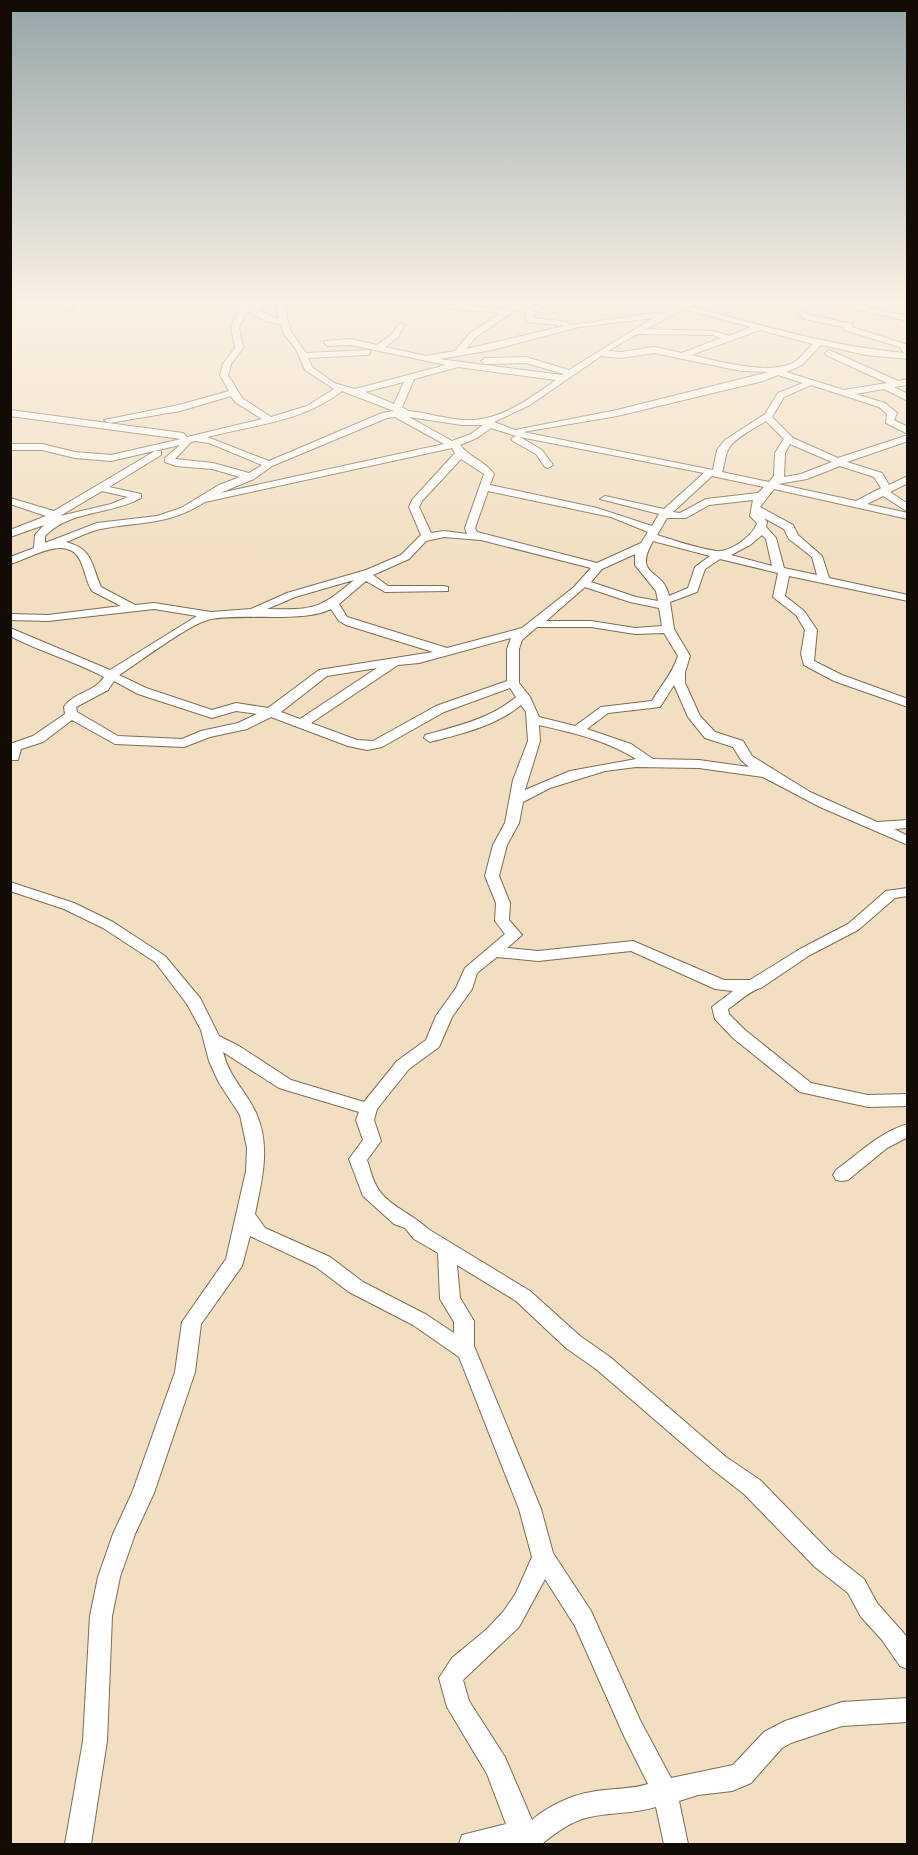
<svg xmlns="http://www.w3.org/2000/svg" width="918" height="1855" font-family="'Sofia Sans Condensed',sans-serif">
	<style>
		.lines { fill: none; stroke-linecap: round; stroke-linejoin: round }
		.minor-casing { stroke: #7e6d53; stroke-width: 2 }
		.minor { fill: #fff; fill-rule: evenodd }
	</style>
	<rect width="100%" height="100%" fill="#f2dfc2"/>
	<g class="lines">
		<g class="minor-casing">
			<path id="minor" d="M49 301 70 303 74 310 67 312 64 307Z
				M193 301H217L196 305 192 303Z
				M231 301H240L250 306 263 301H272L256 309 279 319 275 301H283L291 332 306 353 370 350V354L367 355 308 358 312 367 334 383 355 389 446 365 351 345 328 346 324 343 325 341 351 339 377 345 392 334 400 323 404 325 398 337 385 347 426 356 455 351 470 333 501 313 444 308 436 306 438 301H446L445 304 505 309 525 301H535L530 304 553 312 549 314 532 310 536 313 533 318 567 322 571 325 657 313 660 314 687 301H696L689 306C760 325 830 346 904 353L900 347 844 330 843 327 804 319 799 313 803 311 810 315 852 324V327L908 345V359L866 355 821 345 802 365 786 372 844 390 887 383 826 355 825 353 829 350 898 381 908 379V385L894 387 908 394V401L884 389 855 394 885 403 897 413 894 420 908 427V434L886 423 887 414 879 407 811 385 784 397 772 417 793 438 838 458 908 435V441L847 462 882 473 889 485 908 476V483L890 492 908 504V512L883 496 867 504 908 513V519L774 489 760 507 793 525 798 535 822 556 829 578 908 595V601L789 576 785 596 804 611 817 630 814 661 842 675 908 699V707L834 681 804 665 801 654 805 630 796 615 773 597 778 573 720 559 705 569 697 592 670 602 674 629 690 656 685 672V683L700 716 715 732 743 741 752 756 810 792 877 822 908 820V828L894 829 908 836V845L820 807 763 777 699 768 636 767 605 771 550 788 523 802 519 823 507 845 499 876 510 903 509 920 522 935 507 948 538 951 633 941 724 980H750L800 949 848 924 886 891 908 888V896L895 898 858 930 810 955 761 988C749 991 739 1002 728 1009L729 1014 745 1030 811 1083 868 1095 908 1094V1106L868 1107 800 1092 733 1038 715 1019 712 1007 733 991 715 989 631 951 538 961 497 957 477 973 472 989 452 1017 439 1047 409 1069 377 1109 374 1120 381 1141 367 1160C370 1168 372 1179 377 1187 388 1206 413 1214 428 1229L530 1291 580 1336 610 1357 726 1457 760 1480 831 1553 864 1579 877 1603 908 1638V1669L900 1666 882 1640 861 1617 848 1593 815 1567 744 1494 712 1469 596 1369 566 1348 516 1301 457 1265 460 1298 474 1321V1346L541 1509 553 1553 591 1611 640 1720 671 1778 733 1765 764 1732 785 1721 842 1702 908 1698V1722L842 1726 791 1743 782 1748 751 1783 732 1791 698 1795 679 1801 688 1844H664L656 1807C632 1814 613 1812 590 1817 573 1820 555 1833 542 1844H459L462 1835 506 1824 487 1774 447 1707 439 1678 452 1658 487 1629 503 1612 516 1593 532 1557 519 1509 459 1357 413 1325 349 1292 316 1267 250 1236 242 1266 201 1324 195 1372 154 1493 135 1534 120 1577 112 1616 107 1741 91 1844H65L83 1741 90 1616 98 1577 113 1534 132 1493 175 1372 182 1322 226 1259 246 1171 247 1148 240 1115 219 1083 209 1061 201 1030 187 1004 155 962 103 928 64 909 10 891V882L74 903 113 922 165 956 200 998 219 1036 239 1046 291 1080 364 1102 397 1061 426 1040 436 1016 456 988 465 968 505 934 495 921 496 903 485 876 493 845 505 823 513 780 528 741 526 712 521 705C496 726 461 734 430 742L424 738 425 735C457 726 490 719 516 697L510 688 444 712 382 747 367 750 348 746 271 717 247 729 210 737 184 747 115 744 72 720 43 742 21 749 18 760H10V744L33 736 65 714 64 707C74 692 95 692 104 677 74 661 41 652 10 636V628L110 670 197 616 154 609 48 621 10 620V614L48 615 121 606 92 591C86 581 85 570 80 560 67 533 29 559 10 564V557L34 548 35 535 44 525 10 537V530L46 516 10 504V498L54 511 155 451H161V455L109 487 141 494V498C110 515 70 510 45 536V543L97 523 157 516 181 508 219 485 240 477 212 469 176 466 165 462V458L180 445 111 461 75 458 42 450H10V444H42L75 452 111 455 181 439 10 416V410L183 433 187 437 262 419 235 402 231 396 180 411 109 423 104 420 179 405 229 391 220 375 223 364 235 348 231 327 240 307ZM517 309 527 314 525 318 528 322 564 326 466 349 476 337ZM683 309 751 327 729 336 714 331 646 329ZM247 311 265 321 281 324 283 333 296 349 305 370 334 389 307 406 271 417 242 398 228 375 231 364 243 348 239 327ZM653 318 569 370 526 357 485 358 481 361 485 364 526 363 564 374 562 375 439 359 492 350 579 327ZM760 330 813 344C808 349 802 356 796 361 773 377 718 361 691 355ZM637 334 713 335 721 338 682 353 654 347 621 352 608 351ZM654 353 741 371 769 372 617 410 515 430 494 422 530 405 601 356 621 358ZM458 367 556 380C529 399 499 422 464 420 446 419 428 413 409 411L402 407 414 379ZM778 375 803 383 778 393 765 414 725 440 717 450 713 470 523 432 617 416 763 381ZM404 382 394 404 365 392ZM342 391 394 411 382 413 269 461 207 437C253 425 303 422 342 391ZM395 417 444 444 220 493 254 479 272 466 387 418ZM409 417 462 425H483L471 434 452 441ZM766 421 784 439 775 453 774 476 769 482 722 472C725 464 725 454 729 448 736 437 755 428 766 421ZM491 428 516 436 511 439 513 441 536 454 545 467 548 468 553 465 542 450 520 437 704 473 664 509 605 496 600 499 659 514 652 526 597 508 490 485 494 474C485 461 469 457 460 445L477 438ZM195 441 209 443 262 465 249 473 213 463 175 459 191 442ZM790 444 832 462 801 474 784 477 785 453ZM452 448 455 453 412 500 409 507 421 535 401 555 366 570 287 593 251 609 211 612 154 603 135 605 101 587C91 564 93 549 66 542 77 538 89 531 101 529 141 521 167 526 205 502ZM461 459 484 474 465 528 467 534 444 531 431 533 419 507 422 501ZM840 466 874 477 881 488 856 501 778 484 807 479ZM712 476 764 487 758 493 706 499 680 513 673 512ZM102 491 128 497 111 504 60 516ZM488 491 611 517 648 532 641 543 597 563 477 532 475 528ZM753 500 750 516 757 523C753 536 730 553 716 551 697 548 676 541 657 535L667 518H686L709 505ZM764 518 784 529 789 539 812 557 817 575 784 568 776 538 766 527 767 522ZM762 535 766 539 772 566 731 555 750 545ZM444 537 481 540 591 568 574 587 522 628 447 648 347 617 339 604 366 581 385 592 448 591V587L444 586H388L373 575 409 559 426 541ZM653 541 710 556 695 567 688 588 669 596C664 568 632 578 653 541ZM635 554V565L656 591 658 601 636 597 591 582 602 569ZM354 580C319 610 312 610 267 609L295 597ZM585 587 630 602 659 608 662 626 635 628 591 621H546ZM331 609 339 621 346 625 433 652 319 670 268 708 236 703 212 710 146 688 119 675C140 662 190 623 211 619 245 613 304 623 331 609ZM537 627H591L635 634 664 633 678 656C672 674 662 684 652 701L601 707 575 726 539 717 530 697 519 683V649L522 640ZM511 638 507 649V681L436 706 373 741 357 740 311 723 398 665 419 663ZM377 668 300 719 281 712 327 676ZM114 681 138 694 212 718 236 711 257 714 238 723 201 731 182 739 118 736 77 712 76 707 108 690ZM674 685 688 717 705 738 733 747 741 760 749 767 699 760 653 759 631 744 587 729 608 713 660 707ZM539 725C573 733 606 740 636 759L570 771 525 790 540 741ZM223 1052 279 1088 359 1112 356 1120 363 1140 349 1159 363 1196 394 1224 405 1228 414 1239 438 1253 440 1299 454 1322V1333L427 1315 363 1282 330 1257 265 1228 255 1214C262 1180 271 1146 256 1113 246 1091 229 1077 223 1052ZM545 1579 575 1626 624 1736 648 1784C629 1790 611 1788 591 1792 571 1795 547 1807 532 1820L505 1757 469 1701 463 1680 519 1627Z
				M547 301H557L561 303 557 305Z
				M820 301H833L908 316V321Z
				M908 1124V1137L887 1148 848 1180 842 1181 836 1180 833 1175 836 1170C860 1153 878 1133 908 1124Z"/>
		</g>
		<use href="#minor" class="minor"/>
	</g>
	<linearGradient id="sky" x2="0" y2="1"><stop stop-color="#95a5a8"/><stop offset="0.54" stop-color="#f9f1e4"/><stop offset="1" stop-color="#f9f1e4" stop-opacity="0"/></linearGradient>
	<rect width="918" height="560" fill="url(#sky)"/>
	<rect width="918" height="1855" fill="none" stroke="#120c04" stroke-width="24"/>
</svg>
